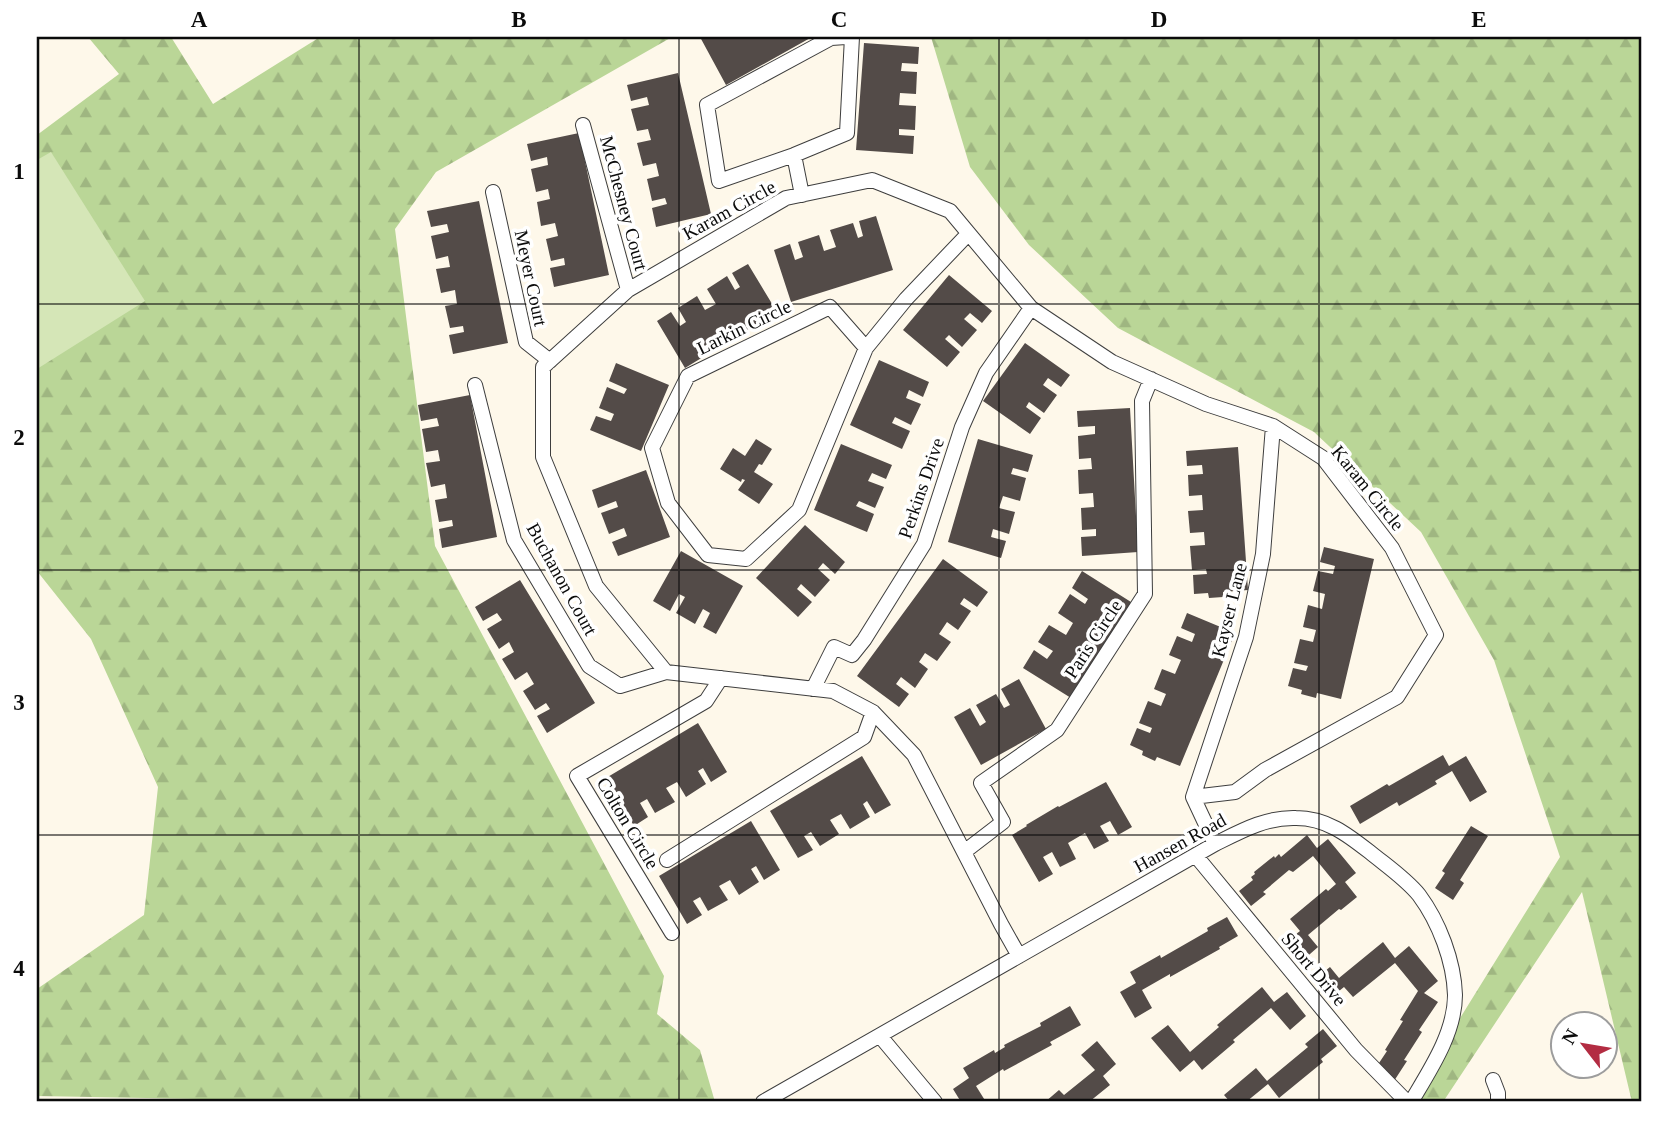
<svg xmlns="http://www.w3.org/2000/svg" width="1678" height="1139" font-family="'Times New Roman',serif">
	<style>
		.forest { fill: url(#forest-firs) }
		.park { fill: #d5e6b7 }
		.building { fill: #534b48 }
		.lines { fill: none; stroke-linecap: round; stroke-linejoin: round }
		.street-casing { stroke: #3e3e3e; stroke-width: 16 }
		.street { stroke: #fff; stroke-width: 14 }
		.grid { fill: none; stroke: #0b0b0b; stroke-width: 2; stroke-opacity: 0.55 }
		.labels { text-anchor: middle; dominant-baseline: central; stroke-width: 7; stroke-linejoin: round; paint-order: stroke }
		.street-label { font-size: 19px; fill: #0b0b0b; stroke: #fff }
		.neatline { fill: none; stroke: #0b0b0b; stroke-width: 2.5 }
		.grid-label { font-size: 23px; text-anchor: middle; font-weight: bold; fill: #0b0b0b }
	</style>
	<defs>
		<pattern id="forest-firs" width="22" height="20" patternUnits="userSpaceOnUse" patternTransform="scale(1.75)"><rect width="22" height="20" fill="#bad697"/><path d="M5 1l3.5 6h-7zM16 11l3.5 6h-7z" fill="#9fb681"/></pattern>
	</defs>
	<rect width="100%" height="100%" fill="#fef8ea"/>
	<path class="forest" d="M88 37H171L213 104 320 37H672L436 172 395 229 435 546 664 976 657 1014 700 1050 715 1102H375L37 1096V989L144 915 158 787 91 639 37 571V135L119 74Z
		M931 37H1641V1102H1632L1582 892 1443 1102H1408L1560 857 1494 660 1421 532 1314 432 1118 328 1029 245 970 167Z"/>
	<path class="park" d="M51 152 145 301 37 369V160Z"/>
	<path class="building" d="M700 37H722L723 39 728 37H812L726 85Z
		M864 43 919 47 918 64 902 63 901 71 917 72 916 94 900 93 899 105 916 106 915 130 899 129V135L914 136 913 154 856 150Z
		M678 73 711 214 656 227 652 208 667 204 665 198 652 201 647 179 659 176 656 163 643 166 637 143 651 140 648 129 637 131 631 109 649 105 647 97 631 101 627 85Z
		M579 133 609 275 554 287 550 268 565 265 564 258 551 261 546 239 558 236 555 223 541 226 537 202 550 199 548 189 536 192 531 169 548 165 547 157 531 161 527 144Z
		M479 201 508 343 453 354 449 335 464 332 463 326 450 328 445 306 457 304 455 290 441 293 436 269 450 267 448 256 436 259 431 236 449 232 447 224 431 227 427 211Z
		M876 216 893 270 791 302 774 250 790 244 795 260 803 257 798 242 819 235 824 251 836 247 830 230 853 223 858 238 863 236 859 221Z
		M748 264 777 312 685 368 657 321 671 312 680 326 686 322 678 308 697 296 705 310 716 304 707 289 727 276 735 290 740 287 732 273Z
		M949 275 992 311 982 323 970 313 964 319 977 330 962 347 949 335 945 339 960 352 947 367 903 330Z
		M1025 343 1070 375 1061 387 1048 378 1043 385 1057 395 1044 413 1029 402 1026 407 1041 418 1030 434 983 401Z
		M879 360 929 382 923 397 909 390 906 398 921 404 911 425 895 417 892 423 910 431 902 449 850 425Z
		M616 363 669 385 641 451 590 430 596 416 611 421 614 414 599 408 607 387 624 394 627 389 609 381Z
		M470 395 497 537 442 548 439 529 453 526 452 520 439 522 435 500 447 498 445 484 431 487 426 463 440 461 438 450 426 452 422 429 439 426 437 418 421 421 418 405Z
		M1130 408 1138 552 1082 556 1081 537 1096 536V529L1082 530 1081 508 1094 507 1093 493 1079 494 1078 470 1092 469 1091 458 1079 459 1078 436 1095 434V426L1078 427 1077 411Z
		M756 439 772 449 762 465 759 464 754 472 773 484 759 504 738 490 745 480 742 479 741 482 720 469 733 448 745 456Z
		M978 439 1033 455 1028 472 1013 468 1011 474 1026 478 1020 501 1003 496 999 508 1015 512 1009 534 993 529 991 537 1006 541 1001 558 948 542Z
		M841 444 892 465 886 479 872 473 868 481 884 487 875 508 859 501 856 506 874 514 867 532 814 510Z
		M1238 447 1248 590 1223 592V597L1209 598 1208 593 1194 594 1193 575 1207 574 1206 569 1192 570 1190 546 1205 545 1204 532 1190 533 1188 511 1203 510 1202 495 1189 496 1188 475 1203 474 1202 465 1187 466 1186 451Z
		M646 470 670 537 618 556 612 542 627 536 624 528 609 534 601 513 618 507 616 501 598 508 592 490Z
		M805 525 845 562 835 574 823 563 818 569 830 580 815 597 801 584 797 589 812 602 798 617 756 578Z
		M1324 547 1374 559 1341 699 1317 693 1316 698 1301 694 1302 690 1288 686 1293 668 1306 671 1308 666 1294 663 1300 639 1313 642 1316 630 1303 627 1308 605 1322 609 1325 594 1313 591 1318 571 1333 574 1335 566 1320 562Z
		M681 551 743 586 716 634 703 627 710 613 703 609 695 624 676 613 685 597 679 594 670 611 653 601Z
		M943 559 988 592 977 607 964 598 960 604 971 611 958 630 947 622 939 634 951 642 937 661 925 653 919 662 928 669 915 688 901 677 896 684 909 694 899 707 857 676Z
		M1082 571 1131 602 1071 698 1023 668 1034 650 1047 659 1053 651 1038 642 1049 625 1066 635 1073 623 1058 613 1070 594 1085 604 1088 599 1072 588Z
		M520 580 595 703 547 733 537 716 550 709 546 703 535 710 523 691 534 684 527 672 515 680 502 659 514 652 509 642 499 649 487 629 502 620 497 613 483 621 475 607Z
		M1187 613 1235 633 1180 766 1157 757 1155 761 1142 755 1143 751 1130 745 1137 728 1150 733 1152 728 1139 723 1148 701 1161 706 1166 694 1154 689 1162 669 1175 674 1181 660 1169 655 1177 636 1192 642 1195 634 1181 628Z
		M1019 679 1046 729 981 765 954 717 970 708 980 726 986 722 976 705 996 694 1004 708 1010 705 1001 689Z
		M698 723 727 772 711 782 703 768 698 771 706 784 686 797 677 782 666 788 675 802 655 813 647 799 640 803 648 817 634 826 606 778Z
		M1443 755 1449 766 1466 756 1487 792 1470 802 1452 771 1435 781 1437 784 1399 806 1397 802 1360 824 1350 806 1387 784 1389 786Z
		M862 756 891 805 875 814 867 801 863 804 870 817 850 829 841 814 830 820 839 834 820 846 811 832 804 836 813 850 798 858 770 811Z
		M1106 782 1132 827 1118 835 1110 821 1100 826 1109 841 1094 849 1085 833 1068 843 1076 859 1060 867 1052 852 1043 857 1053 874 1039 882 1012 835 1027 826 1026 825 1058 806 1059 807Z
		M751 821 780 870 764 880 756 866 751 869 759 882 739 895 730 880 719 886 728 900 708 911 700 897 693 901 702 915 687 924 659 876Z
		M1471 826 1488 836 1460 880 1464 883 1453 900 1435 888 1445 873 1442 871Z
		M1307 835 1317 848 1328 839 1356 873 1345 882 1357 897 1341 910 1339 909 1308 935 1318 947 1302 961 1286 942 1300 931 1290 919 1326 889 1328 891 1336 884 1313 856 1293 872 1289 870 1263 892 1266 894 1251 906 1239 891 1253 880 1251 877 1255 874 1254 872 1274 856 1275 858 1279 854 1281 857Z
		M1227 917 1238 936 1219 947 1220 949 1170 977V974L1142 990 1152 1008 1135 1018 1120 992 1136 983 1130 972 1160 955 1161 958 1208 931 1207 928Z
		M1383 942 1395 958 1409 946 1438 981 1424 993 1438 1002 1419 1030 1422 1032 1404 1060 1407 1061 1394 1081 1375 1069 1387 1051 1385 1050 1403 1021 1400 1020 1418 991 1395 963 1353 997 1344 987 1329 999 1314 980 1330 967 1339 978Z
		M1262 987 1274 1002 1287 992 1306 1016 1290 1030 1271 1008 1233 1040 1235 1042 1202 1070 1194 1060 1180 1072 1151 1038 1168 1025 1190 1052 1219 1027 1217 1025Z
		M1070 1006 1081 1025 1050 1042 1052 1045 1004 1071 1003 1069 976 1086 986 1102H961L953 1089 969 1078 963 1068 994 1050 995 1053 1005 1047 1004 1045 1041 1026 1040 1023Z
		M1323 1029 1337 1046 1321 1059 1323 1062 1279 1098 1268 1084 1246 1102H1230L1224 1095 1256 1068 1267 1081 1308 1047 1305 1044Z
		M1097 1041 1116 1064 1103 1076 1110 1085 1089 1102H1045L1059 1090 1064 1095 1095 1070 1081 1055Z"/>
	<g class="lines">
		<g class="street-casing">
			<path id="street" d="M846 37 831 38 707 105 719 181 794 155 847 133 852 37
				M583 125 628 290
				M794 155 802 195
				M493 192 526 342 550 361
				M866 348 830 307 688 376 652 448 668 503 708 555 746 559 799 510 866 348 906 299 968 234
				M475 385 514 540 589 666 620 686 666 672
				M813 689 834 647 852 655 864 640 924 544 962 427 986 373 1031 308
				M1193 797 1246 637 1263 554 1273 426
				M964 852 1003 822 981 783 1057 730 1145 594 1142 401 1151 379
				M1196 856 1356 1050 1407 1102
				M667 860 864 737 873 712
				M672 933 577 776 706 701 721 678
				M1019 956 1001 924 914 755 873 712 833 691 666 672 596 586 543 457V367L628 290 786 198 872 180 950 211 1031 308 1112 362 1206 404 1273 426 1323 458 1392 548 1436 635 1397 697 1265 770 1235 792 1193 797 1215 844
				M880 1036 935 1102
				M1493 1080 1498 1093V1102
				M763 1102 1215 844C1241 831 1266 817 1296 818 1327 818 1348 835 1371 853 1387 866 1406 879 1419 895 1439 922 1454 961 1455 995 1455 1033 1430 1070 1411 1102"/>
		</g>
		<use href="#street" class="street"/>
	</g>
	<path class="grid" d="M359 37V1102M679 37V1102M999 37V1102M1319 37V1102M37 304H1641M37 570H1641M37 835H1641"/>
	<g class="labels">
		<g class="street-label">
			<text transform="translate(624 203) rotate(75)">McChesney Court</text>
			<text transform="translate(729 210) rotate(-29)">Karam Circle</text>
			<text transform="translate(531 278) rotate(78)">Meyer Court</text>
			<text transform="translate(744 327) rotate(-26)">Larkin Circle</text>
			<text transform="translate(921 488) rotate(-71)">Perkins Drive</text>
			<text transform="translate(1368 488) rotate(51)">Karam Circle</text>
			<text transform="translate(562 579) rotate(61)">Buchanon Court</text>
			<text transform="translate(1229 610) rotate(-76)">Kayser Lane</text>
			<text transform="translate(1093 639) rotate(-57)">Paris Circle</text>
			<text transform="translate(628 823) rotate(59)">Colton Circle</text>
			<text transform="translate(1180 843) rotate(-29)">Hansen Road</text>
			<text transform="translate(1314 969) rotate(50)">Short Drive</text>
		</g>
	</g>
	<rect width="1678" height="1139" fill="none" stroke="#ffffff" stroke-width="77"/>
	<g transform="translate(1584 1045) rotate(301)"><circle r="33" fill="#ffffff" stroke="#9d9d9d" stroke-width="2"/>
	<path d="M0-5L12 26L0 18L-12 26Z" fill="#b32c42"/>
	<text y="-10" font-size="19" font-weight="bold" text-anchor="middle" fill="#0b0b0b">N</text>
	</g>
	<rect x="38" y="38" width="1602" height="1062" class="neatline"/>
	<g class="grid-label">
		<text x="199" y="27">A</text>
		<text x="519" y="27">B</text>
		<text x="839" y="27">C</text>
		<text x="1159" y="27">D</text>
		<text x="1479" y="27">E</text>
		<text x="19" y="179">1</text>
		<text x="19" y="445">2</text>
		<text x="19" y="710">3</text>
		<text x="19" y="976">4</text>
	</g>
</svg>
